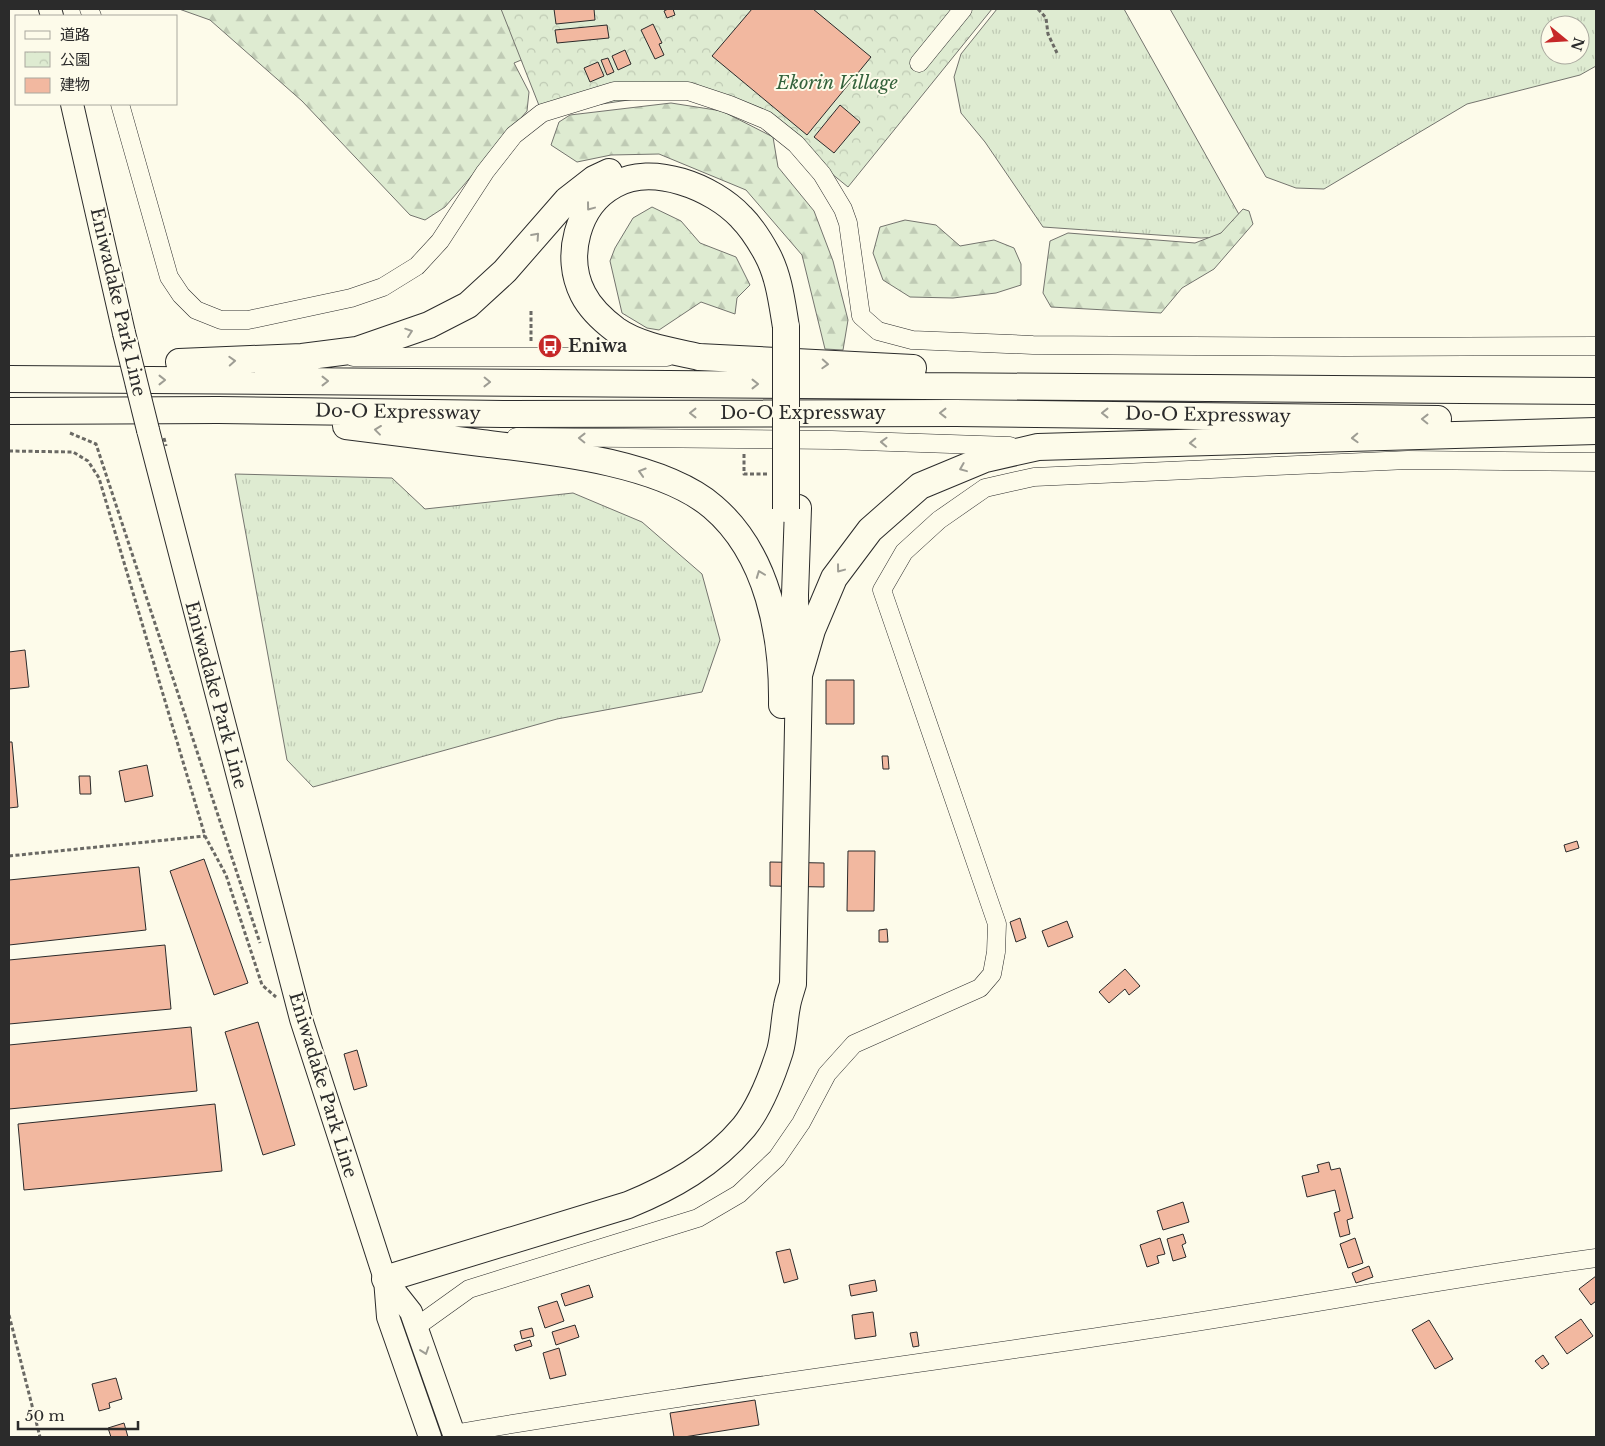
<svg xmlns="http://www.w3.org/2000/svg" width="1605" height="1446" font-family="'Libre Baskerville','Noto Sans JP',serif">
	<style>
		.grass { fill: url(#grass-tufts); stroke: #74746e; fill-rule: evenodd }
		.forest { fill: url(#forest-firs); stroke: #74746e }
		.park { fill: url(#park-crowns); stroke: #74746e }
		.building { fill: #f2b8a0; stroke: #2b2b2b }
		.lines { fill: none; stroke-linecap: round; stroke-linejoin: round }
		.minor-casing { stroke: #2b2b2b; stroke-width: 19 }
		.major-casing { stroke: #2b2b2b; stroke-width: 24 }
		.highway-casing { stroke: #2b2b2b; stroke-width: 28 }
		.path { stroke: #6a6964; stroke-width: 3; stroke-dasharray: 4 2.5; stroke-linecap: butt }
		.minor { stroke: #fdfbea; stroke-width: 18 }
		.major { stroke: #fdfbea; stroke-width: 22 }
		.highway { stroke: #fdfbea; stroke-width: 26 }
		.major-bridge-casing { stroke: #2b2b2b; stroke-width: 24; stroke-linecap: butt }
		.highway-bridge-casing { stroke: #2b2b2b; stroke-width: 28; stroke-linecap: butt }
		.path-bridge { stroke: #6a6964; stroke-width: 3; stroke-dasharray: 4 2.5; stroke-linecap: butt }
		.major-bridge { stroke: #fdfbea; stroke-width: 22 }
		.highway-bridge { stroke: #fdfbea; stroke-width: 26 }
		.oneway { stroke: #9e9d94 }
		.labels { text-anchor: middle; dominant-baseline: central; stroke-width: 4; stroke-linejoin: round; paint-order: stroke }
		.park-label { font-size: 18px; font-style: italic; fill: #34623c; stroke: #fdfbea }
		.street-label { font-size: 18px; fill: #2b2b2b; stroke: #fdfbea }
		.poi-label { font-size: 18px; font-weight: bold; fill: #2b2b2b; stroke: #fdfbea; text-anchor: start }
	</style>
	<defs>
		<pattern id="grass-tufts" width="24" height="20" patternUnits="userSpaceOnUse" patternTransform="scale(1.25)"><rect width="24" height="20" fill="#deebd1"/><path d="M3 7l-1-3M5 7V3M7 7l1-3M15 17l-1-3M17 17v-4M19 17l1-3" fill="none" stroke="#bfcab4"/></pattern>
		<pattern id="forest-firs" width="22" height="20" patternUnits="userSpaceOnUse" patternTransform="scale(1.25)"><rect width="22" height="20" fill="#deebd1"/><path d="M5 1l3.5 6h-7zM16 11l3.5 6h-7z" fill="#bfcab4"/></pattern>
		<pattern id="park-crowns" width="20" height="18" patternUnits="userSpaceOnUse" patternTransform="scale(1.25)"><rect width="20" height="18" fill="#deebd1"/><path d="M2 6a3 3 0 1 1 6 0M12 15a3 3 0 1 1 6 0" fill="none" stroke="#bfcab4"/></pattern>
	</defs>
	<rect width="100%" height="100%" fill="#fdfbea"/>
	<path class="grass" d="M997 9H1124L1241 218 1220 237 1201 238 1043 227 985 142 961 113 954 77 961 54Z
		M1170 9H1596V66L1580 75 1467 104 1324 189 1296 188 1266 177ZM1550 25H1580V55H1550Z
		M235 474 392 478 425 509 573 493 642 522 702 574 720 640 702 692 557 719 313 787 287 760Z"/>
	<path class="forest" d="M179 9H550V48L514 63 529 92 527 111 445 207 425 220 410 215 302 101 210 20Z
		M671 103 722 111 773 137 778 167 814 211 833 261 848 320 843 350 825 349 802 255 746 190 659 154 611 155 577 162 551 145 559 122 570 115Z
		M652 207 681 221 700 243 736 257 750 285 737 298 735 314 701 302 659 330 647 328 622 313 610 261 615 248 633 218Z
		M1243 209 1249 211 1253 224 1214 269 1182 288 1161 313 1051 307 1043 293 1050 241 1068 233 1195 243 1221 233Z
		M905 220 936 225 960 246 994 240 1014 248 1021 264V285L996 293 953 298 910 297 883 280 873 253 880 227Z"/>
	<path class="park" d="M501 9H992L848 187 766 120 688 91 542 113Z"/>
	<path class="building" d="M554 9H594L595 20 556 24Z
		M668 9H673L675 15 667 18 664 11Z
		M752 9H813L871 57 807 135 712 56Z
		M653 24 662 43 659 44 664 55 655 59 641 30Z
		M607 25 609 38 557 43 555 30Z
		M625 50 631 64 618 70 612 56Z
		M608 58 614 72 607 75 601 60Z
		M598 62 604 76 590 82 584 68Z
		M840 105 860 122 834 153 814 137Z
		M25 650 29 687 9 689V652Z
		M826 680H854V724H826Z
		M9 742H12L18 807 9 808Z
		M882 756H888L889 769H883Z
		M147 765 153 796 125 802 119 771Z
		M79 776H90L91 794H80Z
		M1577 841 1579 848 1566 852 1564 845Z
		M848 851H875L874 911H847Z
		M204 859 248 983 214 995 170 871Z
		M770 862 824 863V887L770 886Z
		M139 867 146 930 9 945V880Z
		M1020 918 1026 938 1016 942 1010 922Z
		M1067 921 1073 937 1048 947 1042 931Z
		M887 929 888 942H879V930Z
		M165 945 171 1009 9 1024V960Z
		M1125 969 1140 986 1129 995 1125 989 1109 1003 1099 992Z
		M258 1022 295 1145 263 1155 225 1032Z
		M191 1027 197 1091 9 1109V1045Z
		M357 1050 367 1086 354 1090 344 1054Z
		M215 1104 222 1171 24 1190 18 1124Z
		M1329 1162 1331 1170 1340 1168 1353 1218 1347 1220 1350 1234 1340 1237 1334 1213 1340 1211 1335 1190 1307 1197 1302 1176 1319 1172 1317 1165Z
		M1183 1202 1189 1222 1163 1230 1157 1211Z
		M1183 1234 1186 1243 1182 1245 1186 1257 1173 1261 1167 1239Z
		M1160 1238 1165 1254 1157 1256 1159 1263 1147 1267 1140 1245Z
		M1355 1238 1363 1263 1348 1268 1340 1244Z
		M790 1249 798 1279 784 1283 776 1252Z
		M1369 1266 1373 1277 1356 1283 1352 1273Z
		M1596 1276V1301L1591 1305 1579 1289Z
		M875 1280 877 1291 851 1296 849 1285Z
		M589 1285 593 1297 565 1306 561 1294Z
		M557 1301 564 1321 545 1328 538 1307Z
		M873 1312 876 1336 855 1339 852 1315Z
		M1581 1319 1593 1336 1567 1354 1555 1337Z
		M1429 1320 1453 1359 1435 1369 1412 1330Z
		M575 1325 579 1337 556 1345 552 1332Z
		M532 1328 534 1336 522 1339 520 1331Z
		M917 1332 919 1346 913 1347 910 1333Z
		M530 1340 532 1346 516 1351 514 1345Z
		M559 1348 566 1375 550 1379 543 1353Z
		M1543 1355 1549 1364 1542 1369 1535 1361Z
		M116 1378 122 1399 109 1403 110 1408 99 1411 92 1384Z
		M755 1400 759 1425 684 1437H674L670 1413Z
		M124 1423 128 1437H111L108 1428Z"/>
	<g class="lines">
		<g class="minor-casing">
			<path id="minor" d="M89 9 92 16
				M919 63 963 9
				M120 104 169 277 181 295 196 310 221 320H248L351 298 383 287 417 266 440 241 485 172 514 135 542 113 614 91H688L730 105 766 120 796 144 822 174 843 209 848 223 861 316 878 331 912 340 1033 345 1344 347 1596 346
				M353 357H667
				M516 437 832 440 1010 446
				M416 1327 469 1289 698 1218 739 1194 777 1158 801 1123 827 1074 854 1044 980 988 992 974 996 952 997 924 882 590 904 552 939 520 985 488 1034 477 1408 460 1596 462
				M453 1434C679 1395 905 1366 1131 1332 1287 1309 1441 1279 1596 1258"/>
		</g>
		<g class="major-casing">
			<path id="major" d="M50 9 52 16
				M72 104 124 333
				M148 430 301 1019 385 1279 388 1317 430 1437
				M385 1279 411 1312 455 1437"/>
		</g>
		<g class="highway-casing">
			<path id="highway" d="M786 327C782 303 779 276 767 254 760 241 752 228 741 217 713 187 652 163 614 185 577 205 564 257 583 294 590 308 604 321 616 330 639 346 672 351 699 357L913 368
				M179 362 302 357 357 350 429 325 468 305 505 271 567 200 594 179 609 172
				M9 379 1596 391
				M9 411 218 410 503 414 956 413 1438 419
				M346 426C391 432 436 437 481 443 548 451 661 462 713 507 768 554 783 635 782 705
				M796 660 795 595 798 508
				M385 1279 628 1205C672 1187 713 1164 744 1127 760 1107 772 1076 780 1051 784 1037 784 1021 787 1006 788 999 791 991 793 984L799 675 812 630 834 578 870 530 920 486 985 459 1038 447 1596 431"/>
		</g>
		<path class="path" d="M1038 9 1046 18 1048 34 1057 53
			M531 341V309
			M70 433 96 444 260 943
			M9 451 73 452 88 461 99 478 205 836 226 875 262 985 276 997
			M744 454V474H768
			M9 856 205 836
			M9 1315 40 1437"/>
		<use href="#minor" class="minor"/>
		<use href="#major" class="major"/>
		<use href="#highway" class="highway"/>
		<g class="major-bridge-casing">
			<path id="major-bridge" d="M124 333 148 430"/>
		</g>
		<g class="highway-bridge-casing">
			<path id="highway-bridge" d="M786 327V509"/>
		</g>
		<path class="path-bridge" d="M164 438 166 446"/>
		<use href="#major-bridge" class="major-bridge"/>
		<use href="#highway-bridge" class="highway-bridge"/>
	</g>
	<defs><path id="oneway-chevron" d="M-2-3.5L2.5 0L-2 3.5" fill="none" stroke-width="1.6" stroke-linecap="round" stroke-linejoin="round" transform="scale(1.25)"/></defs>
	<g class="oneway">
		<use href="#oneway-chevron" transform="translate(590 207) rotate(127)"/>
		<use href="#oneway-chevron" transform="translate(536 236) rotate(-48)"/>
		<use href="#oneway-chevron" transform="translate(409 332) rotate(-19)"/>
		<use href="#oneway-chevron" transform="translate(232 361) rotate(-3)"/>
		<use href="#oneway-chevron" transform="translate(825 364) rotate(3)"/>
		<use href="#oneway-chevron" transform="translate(162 380)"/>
		<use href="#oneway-chevron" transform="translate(325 381)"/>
		<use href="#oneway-chevron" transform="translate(487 382) rotate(1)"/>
		<use href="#oneway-chevron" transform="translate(755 384)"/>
		<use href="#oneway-chevron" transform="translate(693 413) rotate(180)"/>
		<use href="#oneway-chevron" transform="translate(943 413) rotate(180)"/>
		<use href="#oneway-chevron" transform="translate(1105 413) rotate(-180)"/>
		<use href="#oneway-chevron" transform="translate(1425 419) rotate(-179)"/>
		<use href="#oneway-chevron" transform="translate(378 430) rotate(-173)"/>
		<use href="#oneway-chevron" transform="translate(582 438) rotate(-179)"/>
		<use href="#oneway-chevron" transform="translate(1355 438) rotate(178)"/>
		<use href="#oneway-chevron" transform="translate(884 442) rotate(-178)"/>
		<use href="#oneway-chevron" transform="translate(1193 443) rotate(178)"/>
		<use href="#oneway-chevron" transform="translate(963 468) rotate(158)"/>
		<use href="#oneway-chevron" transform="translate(642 472) rotate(-163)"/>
		<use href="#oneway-chevron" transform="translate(840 569) rotate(127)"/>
		<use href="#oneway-chevron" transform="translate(760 574) rotate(-111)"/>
		<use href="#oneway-chevron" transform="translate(425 1351) rotate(71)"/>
	</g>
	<defs>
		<g id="bus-disc" transform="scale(1.25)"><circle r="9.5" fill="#c62828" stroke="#fdfbea"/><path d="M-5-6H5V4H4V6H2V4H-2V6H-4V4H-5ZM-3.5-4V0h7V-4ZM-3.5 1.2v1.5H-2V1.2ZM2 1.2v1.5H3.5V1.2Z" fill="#fff"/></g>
	</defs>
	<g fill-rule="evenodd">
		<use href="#bus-disc" x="550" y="346"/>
	</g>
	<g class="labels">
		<g class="park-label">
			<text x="837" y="83">Ekorin Village</text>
		</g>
		<g class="street-label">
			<text transform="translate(118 302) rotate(77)">Eniwadake Park Line</text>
			<text transform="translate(398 412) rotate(1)">Do-O Expressway</text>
			<text x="803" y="413">Do-O Expressway</text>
			<text transform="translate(1208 415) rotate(1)">Do-O Expressway</text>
			<text transform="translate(216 695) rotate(75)">Eniwadake Park Line</text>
			<text transform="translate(323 1085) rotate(73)">Eniwadake Park Line</text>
		</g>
		<g class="poi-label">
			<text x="568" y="346">Eniwa</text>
		</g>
	</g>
	<rect width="1605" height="1446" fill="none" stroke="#2b2b2b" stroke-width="20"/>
	<rect x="15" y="15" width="162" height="90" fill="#fdfbea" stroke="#a9a89e"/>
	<rect x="25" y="31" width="25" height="8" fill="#fdfbea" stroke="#a9a89e"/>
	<text x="60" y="40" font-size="15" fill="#2b2b2b">道路</text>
	<rect x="25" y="52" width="25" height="15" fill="url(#park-crowns)" stroke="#a9a89e"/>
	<text x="60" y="65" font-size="15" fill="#2b2b2b">公園</text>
	<rect x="25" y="78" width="25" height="15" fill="#f2b8a0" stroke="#a9a89e"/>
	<text x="60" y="90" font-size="15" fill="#2b2b2b">建物</text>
	<g transform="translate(1565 40) rotate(108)"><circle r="24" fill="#fdfbea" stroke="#a9a89e"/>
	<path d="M0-4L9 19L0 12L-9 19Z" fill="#c62828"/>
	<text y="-8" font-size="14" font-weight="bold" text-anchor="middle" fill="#2b2b2b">N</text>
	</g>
	<path d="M18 1421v8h120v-8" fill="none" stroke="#2b2b2b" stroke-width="2.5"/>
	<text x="25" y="1421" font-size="15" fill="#2b2b2b" stroke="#fdfbea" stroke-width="4" paint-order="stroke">50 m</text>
</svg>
